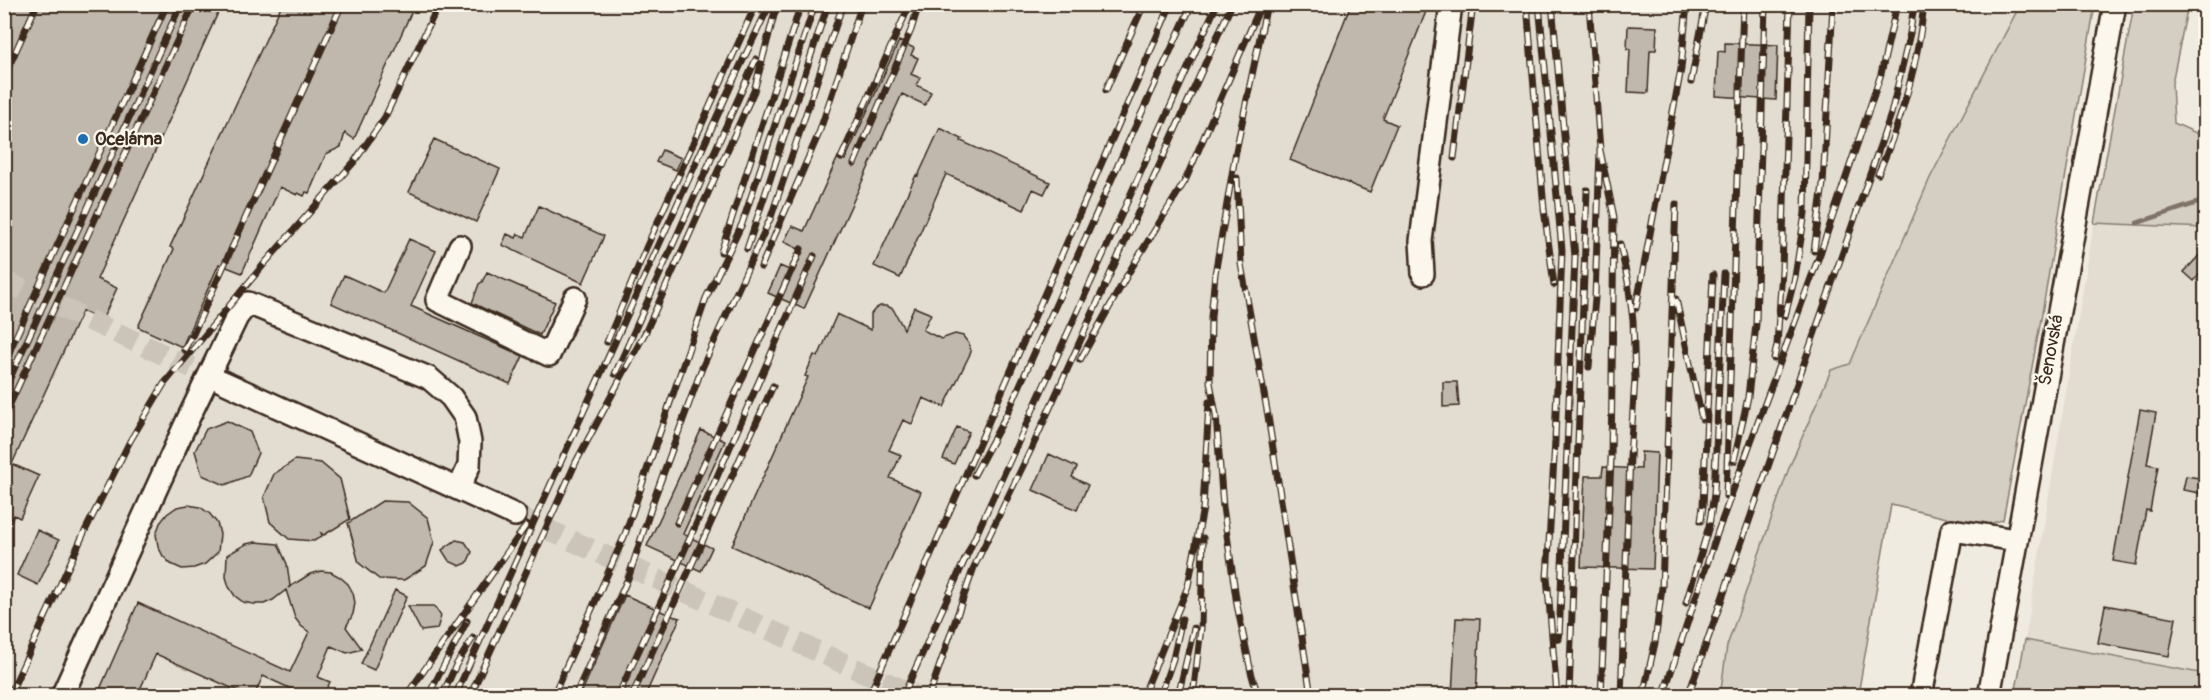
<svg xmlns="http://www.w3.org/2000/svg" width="2210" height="700" font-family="Pangolin,sans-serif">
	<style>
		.built { fill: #e2dcd1 }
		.green { fill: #d5cec3; stroke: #887c70; stroke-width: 1.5 }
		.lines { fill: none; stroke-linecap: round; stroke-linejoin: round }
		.stream { stroke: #7f7367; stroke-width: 4.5 }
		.building { fill: #c0b8ad; stroke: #3b2a1e; stroke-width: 1.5 }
		.minor-tunnel { stroke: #ccc4b9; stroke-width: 21; stroke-dasharray: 21 10; stroke-linecap: butt }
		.minor-casing { stroke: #3b2a1e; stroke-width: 26 }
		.minor { stroke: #fbf7ec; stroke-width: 21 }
		.rail-casing { stroke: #3b2a1e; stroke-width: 7 }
		.rail { stroke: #fbf7ec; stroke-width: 4.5; stroke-dasharray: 14; stroke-linecap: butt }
		.poi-dot { fill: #1f6fb2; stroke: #fbf7ec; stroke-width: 2 }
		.labels { text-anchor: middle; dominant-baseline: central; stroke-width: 4.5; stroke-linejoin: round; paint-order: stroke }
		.poi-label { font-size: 18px; font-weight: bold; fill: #3b2a1e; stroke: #fbf7ec; text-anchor: start }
		.street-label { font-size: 18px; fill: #3b2a1e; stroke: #fbf7ec }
	</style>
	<rect width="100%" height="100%" fill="#f0ebe0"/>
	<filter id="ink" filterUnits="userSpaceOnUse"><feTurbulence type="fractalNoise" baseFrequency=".0167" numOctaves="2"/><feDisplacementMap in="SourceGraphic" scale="12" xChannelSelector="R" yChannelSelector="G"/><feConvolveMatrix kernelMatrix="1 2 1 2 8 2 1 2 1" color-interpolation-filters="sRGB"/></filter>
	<g filter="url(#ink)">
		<path class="built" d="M4 5H2020L1930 178 1850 364 1831 370 1789 468 1727 646 1721 689 1718 696 5 695Z
			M2094 223 2205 228V674L2025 640Z"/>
		<path class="green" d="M2020 5H2095L2040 325 2003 520 1981 526 1891 505 1858 695 1718 696 1721 689 1727 646 1789 468 1831 370 1850 364 1930 178Z
			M2134 5H2188L2172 83 2174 123 2205 137V228L2094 223Z
			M2025 640 2205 674V695H2015Z"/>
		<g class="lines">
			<path class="stream" d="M2137 223 2206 200"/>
		</g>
		<path class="building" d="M4 4H222L97 279 117 288 102 320 82 311 12 464 39 476 20 518 14 515 4 536Z
			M282 4H415L354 139 345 133 341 147 326 154 309 193 306 192 304 196 298 193 297 195 280 187 242 273 219 264 182 347 138 327 174 249 170 247Z
			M1351 4H1429L1383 119 1397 125 1370 192 1290 160Z
			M1628 26 1657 27 1656 50H1650L1648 93 1628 92 1630 49H1627Z
			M899 41 914 48 911 55 918 58 911 74 920 78 916 85 931 92 925 105 902 94 804 309 768 293 780 266 794 272 803 251 784 242 792 226 804 231 838 157 845 160Z
			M1725 43 1778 45 1776 100 1716 96 1718 51 1725 52Z
			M940 128 962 139 961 141 1050 182 1044 194 1033 189 1024 210 946 174 900 278 874 266 916 175 918 176Z
			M434 139 500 169 476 222 409 192Z
			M662 150 681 158 676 170 656 162Z
			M539 206 604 236 583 283 502 245 507 234 516 238 518 234 525 237Z
			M409 239 436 251 411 306 523 356 510 384 331 303 344 275 384 293Z
			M2205 249V268L2194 281 2184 272Z
			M487 272 555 302 540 335 472 303 479 284 482 282Z
			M880 306H887L893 309 904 329 914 307 931 314 923 330 941 339 955 334 963 336 969 344 971 352 944 407 923 398 912 424 903 420 889 450 901 455 890 478 921 492 869 608 732 546 808 377 805 376 814 355 818 357 837 314 871 330V314L875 309Z
			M1443 382H1457L1459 406 1443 407Z
			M2140 410 2156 413 2147 464 2158 466 2150 511 2146 510 2136 565 2113 561Z
			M227 421 250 432 258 453 248 476 225 485 202 475 195 451 206 429Z
			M957 427 969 432 954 464 943 459Z
			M701 430 725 441 683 534 712 548 701 571 647 546Z
			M1641 452 1657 453 1653 569 1581 567 1585 476H1602L1603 467 1641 469Z
			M1049 454 1077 467 1072 477 1088 485 1077 510 1033 490Z
			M295 460 321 463 340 479 350 519 324 535 321 533 322 536 314 541 289 539 270 522 264 497 274 474Z
			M2186 476 2205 479V494L2183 490Z
			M382 501 408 502 428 518 434 542 426 566 404 580 379 579 359 563 348 523Z
			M188 505 200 507 210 514 217 523 220 534 218 552 205 564 194 568 182 569 171 564 163 556 158 546 156 534 160 523 167 514 177 507Z
			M37 530 59 540 38 585 17 575Z
			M456 540 465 542 472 552 467 563 460 566 449 561 442 550Z
			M256 542 278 544 287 564 290 586 288 588 310 574 321 571 331 572 340 577 348 584 353 593 355 603 353 614 346 627 362 649 347 653 331 646 318 677 330 682 323 696H307L263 676 254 696H249L156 654 137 696H97L138 603 290 672 309 632 301 626 295 618 286 590 273 600 264 604H253L243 602 235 596 229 587 226 577 227 555 246 544Z
			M395 590 407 596 374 670 361 664Z
			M625 595 672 616 680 618 645 696H580Z
			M2105 605 2176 618 2169 656 2098 643Z
			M408 606H434L441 616 437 629 421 631Z
			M1456 618 1480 619 1476 696H1452Z"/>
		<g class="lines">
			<path class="minor-tunnel" d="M4 281 221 381
				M515 515 916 696"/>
			<g class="minor-casing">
				<path id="minor" d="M460 246 437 300 549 355 575 298
					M1423 274 1421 241 1451 4
					M221 381 515 515
					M62 696 188 419 237 317 248 303 429 378 451 397 465 417 470 442 469 466 459 488
					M1921 696 1952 530 2016 540
					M1989 696 2115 4"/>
			</g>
			<use href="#minor" class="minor"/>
			<g class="rail-casing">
				<path id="rail" d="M1527 4 1544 209 1554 285
					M1539 4 1562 250 1555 441 1547 577 1557 696
					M1552 4 1575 257 1559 639
					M1589 4 1600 150 1595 298 1589 367
					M4 19 11 4
					M4 77 37 4
					M1691 82 1706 4
					M1106 90 1144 4
					M1600 150 1614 217 1611 459 1601 696
					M841 158 910 4
					M1454 158 1473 4
					M854 164 911 30 919 4
					M1878 174C1902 120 1918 64 1924 4
					M1237 178 1241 264 1268 416 1311 696
					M1620 244 1628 282 1633 320 1635 378 1630 457 1621 696
					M747 249 828 4
					M1814 251 1823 184 1833 4
					M721 252 801 4
					M761 267 819 133 862 4
					M1676 299 1702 419
					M1636 308 1681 69 1687 4
					M1785 316 1795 277 1805 213 1809 4
					M607 342 646 248 756 4
					M184 350 193 334 342 4
					M1774 359 1777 345 1782 270 1790 4
					M1080 360 1129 272 1185 181 1261 5
					M4 363 167 4
					M615 374 756 59
					M4 391 181 4
					M4 417 194 4
					M1734 461 1748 397 1756 324 1765 4
					M974 475 1008 412 1126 147 1192 4
					M1726 496 1743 4
					M1701 521 1703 506 1713 275
					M677 523 801 249
					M1686 603 1709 526 1714 494 1724 274
					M9 696 83 535 130 441 164 384 265 263 354 162 385 117 439 4
					M406 696 527 524
					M428 696 467 621
					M442 696 456 665 473 638
					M455 696 733 81 770 4
					M470 696 576 462 646 331 754 91 777 4
					M553 696 624 537 706 298 742 224 815 4
					M575 696 629 576 654 499 702 368 771 217 843 4
					M618 696 690 538 814 256
					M632 696 773 386
					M869 696 1171 4
					M903 696 1217 4
					M929 696 974 567 1035 441 1232 4
					M1143 696 1188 586 1203 508 1209 402
					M1160 696 1173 659 1182 619
					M1178 696 1194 628
					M1193 696 1201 628 1203 538
					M1258 696 1251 672 1237 605 1223 507 1216 415 1210 382 1211 317 1215 274 1236 151 1267 4
					M1569 696 1587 190
					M1643 696 1655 643 1662 587 1676 204
					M1663 696 1718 531 1821 251 1881 74 1897 4
					M1688 696 1891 114 1910 33 1914 4"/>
			</g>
			<use href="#rail" class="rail"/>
		</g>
	</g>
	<circle class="poi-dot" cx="83" cy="139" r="6"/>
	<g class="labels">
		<g class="poi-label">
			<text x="95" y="139">Ocelárna</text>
		</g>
		<g class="street-label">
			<text transform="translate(2051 350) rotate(-80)">Šenovská</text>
		</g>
	</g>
	<rect width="2210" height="700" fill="none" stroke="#fbf7ec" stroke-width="24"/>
	<rect x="12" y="12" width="2186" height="676" fill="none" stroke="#3b2a1e" stroke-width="2" filter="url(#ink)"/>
</svg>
